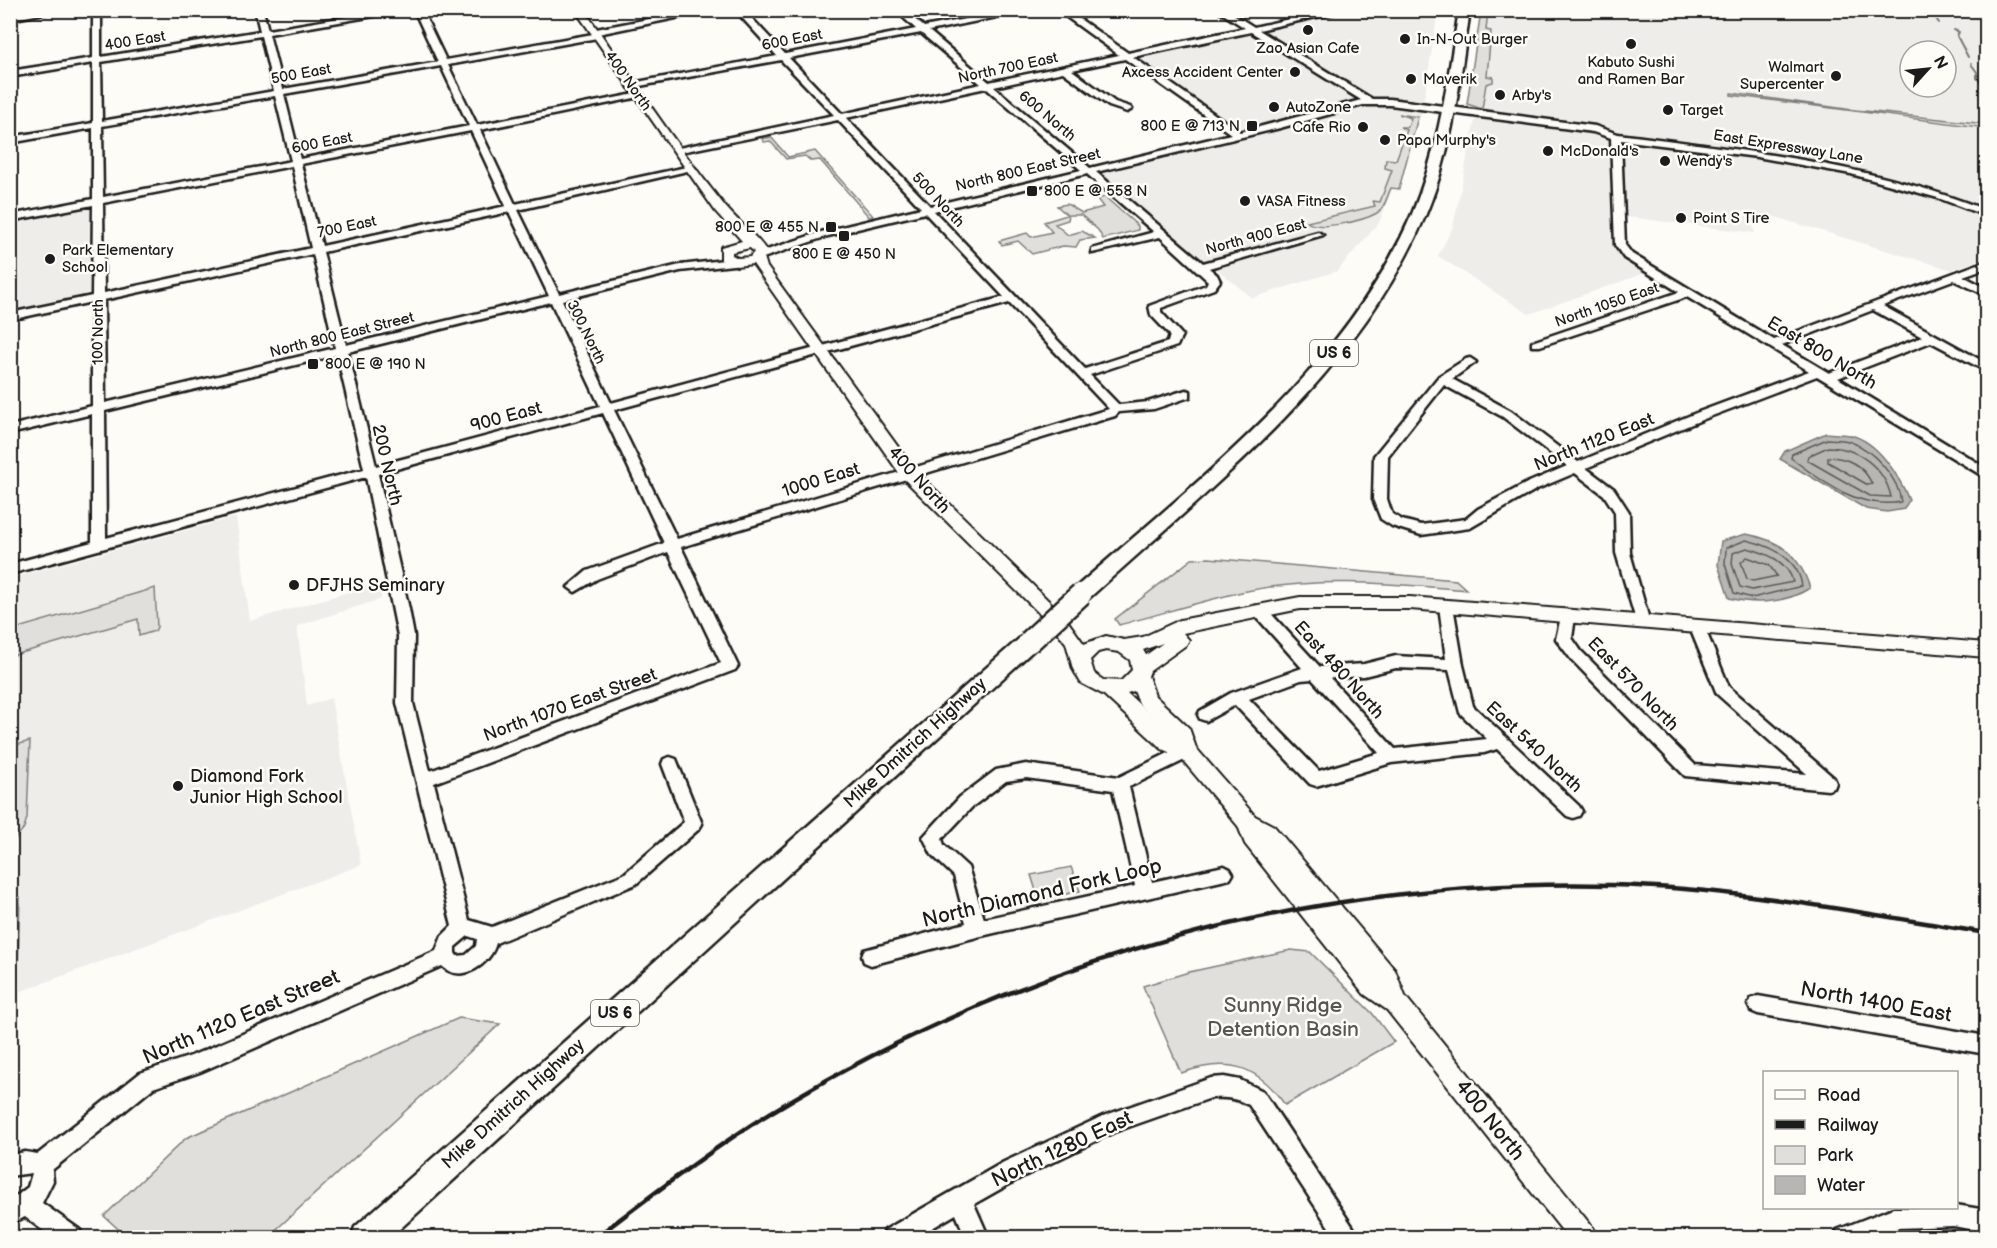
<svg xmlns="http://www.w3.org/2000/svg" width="1997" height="1248" font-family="'Balsamiq Sans',sans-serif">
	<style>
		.built { fill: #eeede9; fill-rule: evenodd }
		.green { fill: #e0dfdb; stroke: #7e7e7c; stroke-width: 1.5 }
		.water { fill: #b7b6b2; stroke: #797876; stroke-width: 1.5 }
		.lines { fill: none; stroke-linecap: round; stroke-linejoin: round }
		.shore { stroke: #5a5a58; stroke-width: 1.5 }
		.stream { stroke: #797876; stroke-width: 2 }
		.minor-casing { stroke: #1c1c1c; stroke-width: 5 }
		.major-casing { stroke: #1c1c1c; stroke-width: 4 }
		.highway-casing { stroke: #1c1c1c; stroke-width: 5 }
		.minor { fill: #fdfcf7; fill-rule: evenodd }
		.major { fill: #fdfcf7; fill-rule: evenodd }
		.highway { fill: #fdfcf7; fill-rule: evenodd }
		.rail { stroke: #1c1c1c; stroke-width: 4.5 }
		.highway-bridge-casing { stroke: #1c1c1c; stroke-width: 26; stroke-linecap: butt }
		.highway-bridge { stroke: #fdfcf7; stroke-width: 21 }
		.poi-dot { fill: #1c1c1c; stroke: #fdfcf7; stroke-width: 2 }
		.labels { text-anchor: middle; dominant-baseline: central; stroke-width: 5; stroke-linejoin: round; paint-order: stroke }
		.far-poi-label { font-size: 15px; fill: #1c1c1c; stroke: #fdfcf7; text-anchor: start }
		.far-street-label { font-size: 15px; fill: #1c1c1c; stroke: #fdfcf7 }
		.shield { fill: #fdfcf7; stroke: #605f5e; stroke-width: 1.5 }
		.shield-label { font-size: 16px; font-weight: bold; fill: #1c1c1c }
		.street-label { font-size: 18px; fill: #1c1c1c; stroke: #fdfcf7 }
		.poi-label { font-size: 18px; fill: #1c1c1c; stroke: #fdfcf7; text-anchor: start }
		.near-street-label { font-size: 21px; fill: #1c1c1c; stroke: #fdfcf7 }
		.near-park-label { font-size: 21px; fill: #575655; stroke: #fdfcf7 }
	</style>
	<rect width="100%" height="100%" fill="#fdfcf7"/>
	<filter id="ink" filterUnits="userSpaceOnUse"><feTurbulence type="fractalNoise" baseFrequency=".0167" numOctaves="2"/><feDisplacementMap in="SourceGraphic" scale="12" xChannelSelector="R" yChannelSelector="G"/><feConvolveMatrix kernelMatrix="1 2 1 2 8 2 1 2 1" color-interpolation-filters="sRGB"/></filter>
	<g filter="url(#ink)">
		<path class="built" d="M1297 11H1438L1422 112 1379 223 1337 271 1252 298 1212 265 1202 267 1089 171 1237 135 1127 57 1308 17Z
			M1489 11H1986V257L1952 270 1775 217 1749 213 1755 233 1619 216 1620 245 1651 271 1529 314 1438 256 1453 227 1475 120ZM1910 51H1946V87H1910Z
			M90 207 89 292 80 297 11 312V222Z
			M236 517 250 621 382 582 381 599 297 626 307 706 331 698 361 865 11 995V578Z"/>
		<path class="green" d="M1481 11H1488L1486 30 1491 31 1487 76 1493 77V82L1486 84 1482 109 1467 104Z
			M1731 93 1846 109 1986 124V128L1731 95Z
			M1399 114 1418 117 1399 189 1391 188C1387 196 1385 208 1377 213 1363 221 1320 231 1307 222L1375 206 1373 201 1380 202 1392 170 1385 168 1386 159 1396 160 1407 130 1400 127H1408L1411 118Z
			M771 137 788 157 815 151 873 216 869 217 820 160 811 161 805 156 786 159 770 141 764 142 762 139Z
			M1105 197 1138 226V230L1103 239 1098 230 1081 215H1069L1068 220 1055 224 1068 235 1082 231 1095 238 1080 240 1076 247 1063 246 1032 254 1018 241 1002 245 999 241 1027 233 1031 237 1052 232 1044 222 1067 215 1057 206 1067 204 1082 213 1103 207 1097 199Z
			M1209 558 1456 580 1467 590C1394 584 1320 576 1247 591 1204 600 1161 614 1119 625L1115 619 1192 559Z
			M155 588 157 627 155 631 139 636 138 619 11 656V630Z
			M30 741 27 818 24 828 11 844V776L14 774 16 745Z
			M1071 867 1080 891 1039 900 1031 875Z
			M20 897 18 966 11 968V901Z
			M1291 950 1310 952 1372 1013 1394 1042 1285 1105C1257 1064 1227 1057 1181 1073L1143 986 1189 972Z
			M459 1018 500 1024 268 1237H127L104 1216 186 1138Z"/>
		<path class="water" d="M1826 433C1834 434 1843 434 1850 435 1878 441 1899 476 1909 500L1904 509 1887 512 1866 509 1780 459 1785 451Z
			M1746 534C1780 540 1799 554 1810 588 1786 603 1756 605 1729 598L1718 565 1721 541Z"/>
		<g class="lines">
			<path class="shore" d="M1827 439C1835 440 1843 439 1851 442 1873 450 1899 478 1901 502 1860 510 1822 482 1791 458L1792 454Z
				M1828 447C1857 447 1885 468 1891 497L1870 496 1807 460 1808 456Z
				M1828 457C1848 457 1864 466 1872 484L1868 485 1828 462Z
				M1746 540C1772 546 1798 558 1802 586L1752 598 1734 593 1725 564 1726 548Z
				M1747 548C1766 553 1788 561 1793 582L1752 590 1740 587 1732 564 1733 553Z
				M1747 557 1769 565 1777 576 1753 581 1747 579 1741 562Z"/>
			<path class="stream" d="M1930 10 1939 23
				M1954 30 1959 32 1957 36 1968 57
				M1971 64 1977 72V78L1986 87"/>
			<g class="minor-casing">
				<path id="minor" d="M39 10H60L10 20V16Z
					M93 10H101V57L260 31 255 10H263L268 30 387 10H409L269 34 283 89 438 62 414 10H422L446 60 593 34 591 30 696 10H715L598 34 601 36 597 38 448 65 477 125 640 93 644 96 480 130 515 204 691 166 696 169 518 210 559 294 680 265 733 259 738 262 733 265 680 271 562 300 611 403 1004 297 925 213 828 236 763 258H755V254L821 232 921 208 838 120 676 153V149L679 148 834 115 781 60 629 88 628 86 632 83 777 56 735 10H744L785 54 916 29 895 10H904L924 27 1012 10H1031L929 31 989 82 1119 55 1057 10H1067L1128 53 1245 28 1217 10H1227L1254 27 1329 10H1347L1259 30 1372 99H1390L1595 126 1618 134C1743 150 1868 163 1986 210V216L1938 198 1851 174 1757 157 1621 140 1625 245 1632 254 1774 340 1986 261V268L1963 276 1986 288V295L1953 280 1883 306 1986 363V371L1931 342 1838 378 1986 468V478L1817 376 1704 419 1586 468 1614 489 1629 512 1630 553 1650 623 1648 627H1638L1616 553 1615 512 1604 495 1575 473 1537 489 1470 528 1421 535 1392 526 1381 519 1373 499 1374 456 1439 376 1466 359 1470 358 1476 362 1452 379 1511 411 1578 462 1696 413 1809 371 1687 297 1540 346H1532V342L1679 292 1624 258 1615 245 1611 138 1593 132 1390 105H1363L1280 128 1096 172 1203 263 1318 232 1323 235 1209 268 1217 275 1220 281 1214 289 1161 308V312L1182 335 1177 346 1090 375 1119 405 1148 402 1186 390 1190 391V397L1154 409 1119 412 1115 416 681 547 738 666 735 670 434 783 469 920 492 927 624 874 684 822 662 764 664 759 670 757 676 759 702 824 699 829 636 884 496 943C491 964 461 985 442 966L200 1072 153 1088 52 1170 53 1181 42 1203 80 1230 83 1238H53L25 1217 10 1224V1201L28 1187 32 1173 10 1176V1155L25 1152 38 1154 140 1073 191 1056 436 951 442 936 452 926 397 703 398 636 366 477 10 574V564L92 542V414L10 434V426L92 406V302L10 320V313L92 296 93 205 10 221V215L93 199V128L10 143V137L93 123V63L10 77V71L93 58ZM1251 32 1361 100 1240 132 1133 57ZM921 33 981 84 842 114 789 58ZM261 36 274 91 102 121 101 62ZM1125 59 1231 134 1090 168 994 87 1063 72 1109 106 1127 112 1132 109 1130 107 1115 102 1072 70ZM441 66 469 126 300 159 284 94ZM986 88 1081 170 930 206 846 118ZM275 96 291 161 103 197 102 126ZM471 131 506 206 322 246 301 164ZM292 166 311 248 104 293 103 203ZM1087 174 1154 232 1092 249V253L1160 237 1208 281 1206 285 1149 306 1151 315 1170 335 1168 342 1085 369 934 211ZM509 212 549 296 346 345 323 252ZM313 254 335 348 105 403 104 300ZM551 302 600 406 376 466 348 352ZM1009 303 1109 409 677 539 614 410ZM1873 310 1922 337 1829 373 1782 345ZM337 355 364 469 106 538 105 411ZM1444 385 1503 417 1567 466 1527 483 1478 509 1466 519 1421 525 1402 520 1392 514 1387 499 1388 456ZM603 413 664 543 587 571 568 587 575 592 597 579 668 552 721 663 430 771 413 703 414 636 409 609 378 474ZM468 936 477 939 476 946 466 955 457 956 455 953V947Z
					M1446 601 1453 606 1463 665 1473 706 1579 806 1582 811 1579 816 1573 818 1567 816 1497 749 1484 753 1391 763 1316 786 1310 784 1235 705 1206 721 1200 719 1198 715 1200 711 1231 693 1302 668 1254 614 1252 610 1254 606H1264L1320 667 1364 664 1396 656 1446 659 1439 606ZM1396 668 1449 670 1460 713 1487 739 1395 749 1330 678 1364 676ZM1312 679 1379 753 1319 771 1249 699 1301 680Z
					M1568 612 1575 617 1572 638 1581 651 1695 765 1807 774 1717 694 1690 628 1698 623 1703 624 1729 687 1834 778 1836 783 1834 788 1828 790 1685 776 1571 659 1556 639 1561 617Z
					M1187 744 1193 746 1195 751 1193 756 1129 787 1152 882 1224 866 1230 869 1233 874 1230 879 977 937 871 965 864 962 862 956 864 950 966 923 954 876 932 855 923 837 960 797 996 770 1026 764 1119 777ZM1026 778 1113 790 1135 886 984 919 968 867 944 845 942 839 972 807 1006 781Z
					M1758 996 1986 1036V1054L1758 1014 1751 1011 1748 1005 1751 999Z
					M1224 1077 1240 1080 1263 1091 1360 1238H1336L1249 1105C1236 1098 1225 1097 1211 1098L1114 1132 1020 1178 974 1204 989 1238H966L956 1214 915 1238H882L885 1230 1004 1162 1103 1116 1211 1078Z
					M1956 1205 1986 1210V1232L1953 1226 1897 1228 1873 1238H1834L1837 1230 1893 1208H1956Z"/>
			</g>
			<g class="major-casing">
				<path id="major" d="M575 10H584C630 75 674 143 724 205 734 218 762 241 767 252L764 257 767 267 914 469 1064 616 1084 644 1106 636 1124 640 1143 637 1180 620 1300 597H1410L1986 643V657L1410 609H1300L1183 633 1189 640 1186 645 1150 671 1148 676 1155 696 1189 728 1196 748 1255 816 1274 826 1395 970 1405 996 1594 1229 1598 1238H1568L1387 1010 1364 994 1245 844 1238 826 1180 757 1162 749 1104 695 1081 683 1073 669 1066 643 1052 626 902 477 753 264 736 266 721 260V247L742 241 716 212ZM750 248 754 252 750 257 738 258 732 255V252ZM1163 643 1146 655 1143 650ZM1106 650 1119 652 1130 660 1132 670 1121 681 1103 680 1094 673 1090 660 1098 652ZM1134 691 1140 705 1156 720 1127 693Z"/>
			</g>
			<g class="highway-casing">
				<path id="highway" d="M1459 10H1470C1460 78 1453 150 1426 214 1359 374 1213 485 1088 599L1081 601 1074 599 1071 594 1074 589C1199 479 1344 371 1412 214 1439 150 1448 78 1459 10Z
					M1029 634 1037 637 1040 642 1037 647 390 1238H351L355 1227 1021 637Z"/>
			</g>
			<use href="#minor" class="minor"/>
			<use href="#major" class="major"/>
			<use href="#highway" class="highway"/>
			<path class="rail" d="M595 1238C652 1195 709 1151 770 1113 1027 957 1310 878 1611 885 1737 888 1862 913 1986 933"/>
			<g class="highway-bridge-casing">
				<path id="highway-bridge" d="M1029 642 1081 594"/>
			</g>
			<use href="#highway-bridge" class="highway-bridge"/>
		</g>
	</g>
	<g class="poi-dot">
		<circle cx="1308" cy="30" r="6"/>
		<circle cx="1405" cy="39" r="6"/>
		<circle cx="1631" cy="44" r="6"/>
		<circle cx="1295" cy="72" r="6"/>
		<circle cx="1836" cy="76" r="6"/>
		<circle cx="1411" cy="79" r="6"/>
		<circle cx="1500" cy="95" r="6"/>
		<circle cx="1274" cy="107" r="6"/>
		<circle cx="1668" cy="110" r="6"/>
		<rect x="1246" y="120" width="12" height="12" rx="3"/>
		<circle cx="1363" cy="127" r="6"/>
		<circle cx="1385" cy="140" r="6"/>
		<circle cx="1548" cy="151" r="6"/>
		<circle cx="1665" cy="161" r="6"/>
		<rect x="1026" y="185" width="12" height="12" rx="3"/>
		<circle cx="1245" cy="201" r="6"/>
		<circle cx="1681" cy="218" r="6"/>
		<rect x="825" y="221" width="12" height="12" rx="3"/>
		<rect x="838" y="230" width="12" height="12" rx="3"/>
		<circle cx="50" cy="259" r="6"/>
		<rect x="307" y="358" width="12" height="12" rx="3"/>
		<circle cx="294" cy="585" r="6"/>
		<circle cx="178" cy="786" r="6"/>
	</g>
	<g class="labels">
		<g class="far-poi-label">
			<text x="1417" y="39">In-N-Out Burger</text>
			<text x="1308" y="48" text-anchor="middle">Zao Asian Cafe</text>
			<text x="1631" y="62" text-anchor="middle">Kabuto Sushi<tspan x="1631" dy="17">and Ramen Bar</tspan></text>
			<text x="1824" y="67" text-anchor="end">Walmart<tspan x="1824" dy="17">Supercenter</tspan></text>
			<text x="1283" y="72" text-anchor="end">Axcess Accident Center</text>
			<text x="1423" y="79">Maverik</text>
			<text x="1512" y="95">Arby's</text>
			<text x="1286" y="107">AutoZone</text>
			<text x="1680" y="110">Target</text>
			<text x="1240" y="126" text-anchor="end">800 E @ 713 N</text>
			<text x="1351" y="127" text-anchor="end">Cafe Rio</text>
			<text x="1397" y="140">Papa Murphy's</text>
			<text x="1560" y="151">McDonald's</text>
			<text x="1677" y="161">Wendy's</text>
			<text x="1044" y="191">800 E @ 558 N</text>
			<text x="1257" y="201">VASA Fitness</text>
			<text x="1693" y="218">Point S Tire</text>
			<text x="819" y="227" text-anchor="end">800 E @ 455 N</text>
			<text x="62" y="250">Park Elementary<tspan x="62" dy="17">School</tspan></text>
			<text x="844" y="254" text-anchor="middle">800 E @ 450 N</text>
			<text x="325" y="364">800 E @ 190 N</text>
		</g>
		<g class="far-street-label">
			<text transform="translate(792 40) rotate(-11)">600 East</text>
			<text transform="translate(135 41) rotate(-9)">400 East</text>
			<text transform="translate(1008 68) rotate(-12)">North 700 East</text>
			<text transform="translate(301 74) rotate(-10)">500 East</text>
			<text transform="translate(628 81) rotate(55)">400 North</text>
			<text transform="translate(1047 116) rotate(40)">600 North</text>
			<text transform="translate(322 143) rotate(-11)">600 East</text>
			<text transform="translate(1788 147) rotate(9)">East Expressway Lane</text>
			<text transform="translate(1028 170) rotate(-13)">North 800 East Street</text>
			<text transform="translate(938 200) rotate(47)">500 North</text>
			<text transform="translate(347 227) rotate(-12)">700 East</text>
			<text transform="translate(1256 237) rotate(-15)">North 900 East</text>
			<text transform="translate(1607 305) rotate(-19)">North 1050 East</text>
			<text transform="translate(98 332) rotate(-90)">100 North</text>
			<text transform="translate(586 332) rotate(64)">300 North</text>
			<text transform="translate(342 335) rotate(-14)">North 800 East Street</text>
		</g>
		<g class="shield">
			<rect x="1310" y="340" width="48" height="26" rx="4.5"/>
			<rect x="591" y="1000" width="48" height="26" rx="4.5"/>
		</g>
		<g class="shield-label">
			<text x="1334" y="353">US 6</text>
			<text x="615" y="1013">US 6</text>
		</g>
		<g class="street-label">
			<text transform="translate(1822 353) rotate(31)">East 800 North</text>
			<text transform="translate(506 417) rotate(-15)">900 East</text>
			<text transform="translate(1594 442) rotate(-22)">North 1120 East</text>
			<text transform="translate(387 465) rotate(77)">200 North</text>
			<text transform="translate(821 480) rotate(-17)">1000 East</text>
			<text transform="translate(919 480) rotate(48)">400 North</text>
			<text transform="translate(1339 670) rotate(48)">East 480 North</text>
			<text transform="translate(1633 684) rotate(46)">East 570 North</text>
			<text transform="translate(570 705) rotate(-20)">North 1070 East Street</text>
			<text transform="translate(915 743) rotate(-42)">Mike Dmitrich Highway</text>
			<text transform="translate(1534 747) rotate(43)">East 540 North</text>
			<text transform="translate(513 1104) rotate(-42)">Mike Dmitrich Highway</text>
		</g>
		<g class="poi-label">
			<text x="306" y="585">DFJHS Seminary</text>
			<text x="190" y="776">Diamond Fork<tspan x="190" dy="21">Junior High School</tspan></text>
		</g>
		<g class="near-street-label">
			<text transform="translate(1042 893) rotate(-13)">North Diamond Fork Loop</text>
			<text transform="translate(1876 1002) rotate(10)">North 1400 East</text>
			<text transform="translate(241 1017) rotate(-23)">North 1120 East Street</text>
			<text transform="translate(1490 1120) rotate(51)">400 North</text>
			<text transform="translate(1062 1149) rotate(-25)">North 1280 East</text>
		</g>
		<g class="near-park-label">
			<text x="1283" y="1005">Sunny Ridge<tspan x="1283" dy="24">Detention Basin</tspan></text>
		</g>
	</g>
	<rect width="1997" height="1248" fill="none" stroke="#fdfcf7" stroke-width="36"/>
	<rect x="18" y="18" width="1961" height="1212" fill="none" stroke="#1c1c1c" stroke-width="2" filter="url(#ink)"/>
	<rect x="1763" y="1071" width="195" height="138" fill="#fdfcf7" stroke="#a3a29f" stroke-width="1.5"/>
	<rect x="1775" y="1090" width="30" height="9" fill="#fdfcf7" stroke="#a3a29f" stroke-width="1.5"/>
	<text x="1817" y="1101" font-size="18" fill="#1c1c1c">Road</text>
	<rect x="1775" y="1120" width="30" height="9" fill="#1c1c1c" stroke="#a3a29f" stroke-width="1.5"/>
	<text x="1817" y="1131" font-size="18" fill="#1c1c1c">Railway</text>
	<rect x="1775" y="1146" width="30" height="18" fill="#e0dfdb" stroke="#a3a29f" stroke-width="1.5"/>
	<text x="1817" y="1161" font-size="18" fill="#1c1c1c">Park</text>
	<rect x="1775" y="1176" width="30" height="18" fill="#b7b6b2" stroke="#a3a29f" stroke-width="1.5"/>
	<text x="1817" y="1191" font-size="18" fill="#1c1c1c">Water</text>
	<g transform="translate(1928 69) rotate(63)"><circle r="28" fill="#fdfcf7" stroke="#a3a29f" stroke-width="1.5"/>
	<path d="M0-4.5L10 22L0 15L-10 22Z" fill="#1c1c1c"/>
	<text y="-9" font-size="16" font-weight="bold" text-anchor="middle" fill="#1c1c1c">N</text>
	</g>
</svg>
